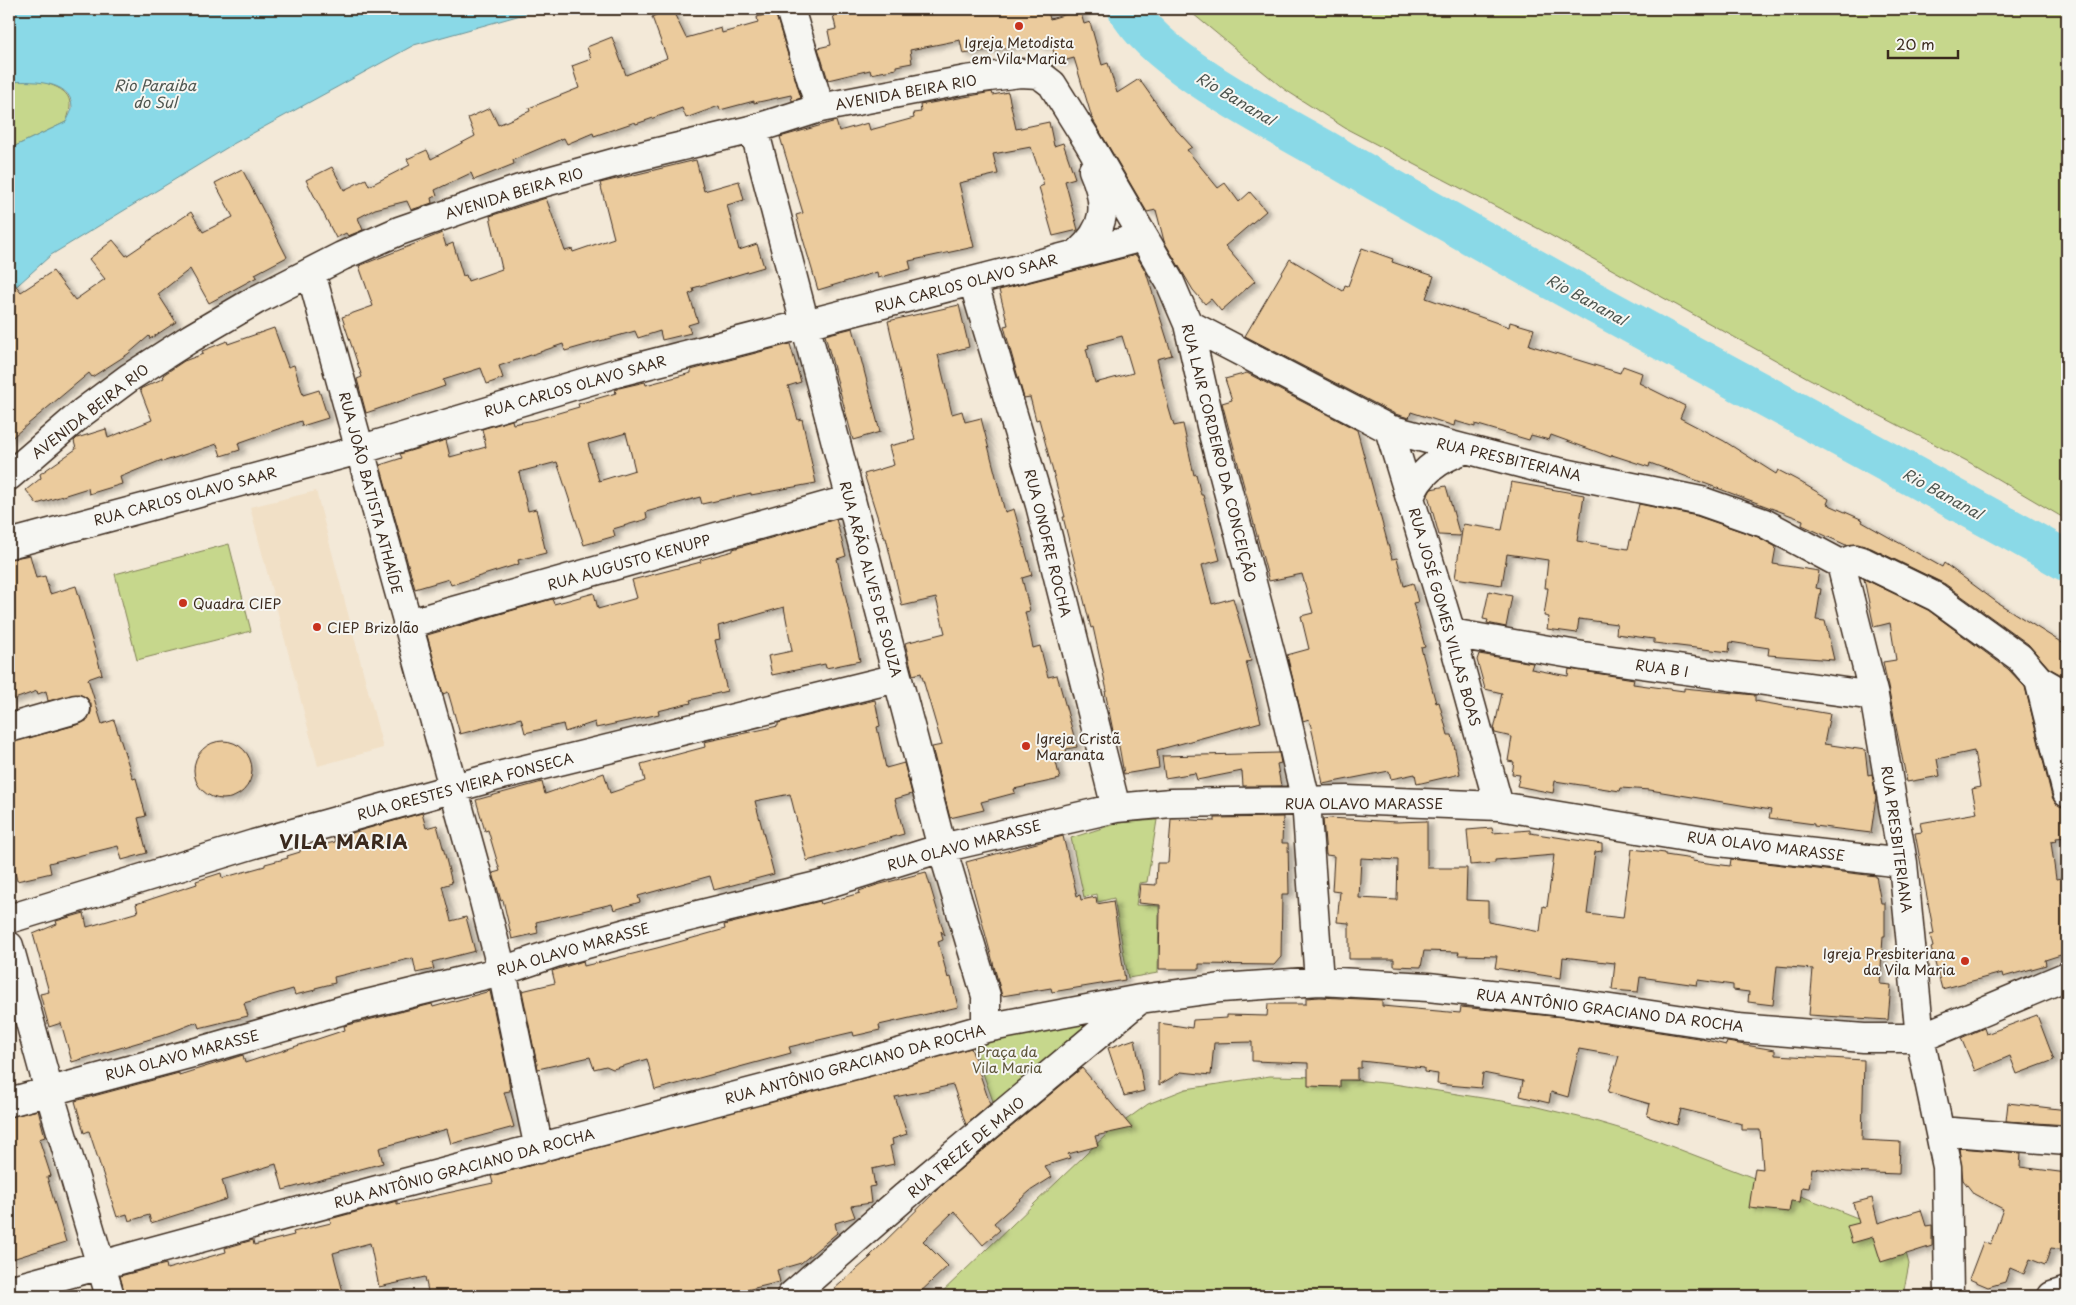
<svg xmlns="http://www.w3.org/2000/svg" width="2076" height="1305" font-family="'Playpen Sans',sans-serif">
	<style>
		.built { fill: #f1e0c6 }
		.green { fill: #c6d78c; stroke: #808055 }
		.water { fill: #8ad9e7; stroke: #6a9397 }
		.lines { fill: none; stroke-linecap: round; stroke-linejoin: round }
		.river { stroke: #8ad9e7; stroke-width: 41 }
		.building { fill: #ebcb9d; stroke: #3b2a1e; fill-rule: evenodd; filter: url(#shadow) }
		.minor-casing { stroke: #3b2a1e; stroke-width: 31 }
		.minor { stroke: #f6f6f2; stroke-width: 28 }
		.poi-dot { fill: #c8321e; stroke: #f6f6f2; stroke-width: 2 }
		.labels { text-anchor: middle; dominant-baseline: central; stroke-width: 4; stroke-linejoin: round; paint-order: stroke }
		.poi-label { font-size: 14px; fill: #3b2a1e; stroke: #f6f6f2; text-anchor: start }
		.street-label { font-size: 14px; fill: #3b2a1e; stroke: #f6f6f2 }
		.park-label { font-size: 14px; fill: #5e553a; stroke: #f6f6f2 }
		.water-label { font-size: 15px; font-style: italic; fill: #4f5650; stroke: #f6f6f2 }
		.district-label { font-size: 19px; font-weight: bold; letter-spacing: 1px; fill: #3b2a1e; stroke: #f6f6f2 }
	</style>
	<defs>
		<filter id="shadow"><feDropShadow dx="5.5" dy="3" stdDeviation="2.5" flood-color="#0004"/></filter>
	</defs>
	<rect width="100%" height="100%" fill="#f3e9d8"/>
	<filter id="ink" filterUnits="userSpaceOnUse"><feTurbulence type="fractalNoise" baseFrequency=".02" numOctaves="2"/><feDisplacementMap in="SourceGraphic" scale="10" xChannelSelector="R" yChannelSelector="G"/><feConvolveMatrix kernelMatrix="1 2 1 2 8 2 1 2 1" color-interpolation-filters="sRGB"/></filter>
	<g filter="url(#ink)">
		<path class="built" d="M316 491 383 748 318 766 250 507Z"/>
		<path class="green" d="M1187 9H2067V520L1967 461 1808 378 1541 230 1345 128 1284 89Z
			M37 80C62 88 78 93 66 122L9 149V82Z
			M229 544 251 631 137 660 115 574Z
			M1157 820 1147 882 1139 883 1136 905 1159 906 1158 973 1128 978 1114 898 1098 902 1097 894 1084 897 1071 838 1118 823Z
			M1096 1016 994 1104 971 1040Z
			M1270 1076 1324 1077 1394 1084 1533 1106 1591 1120 1639 1134 1835 1209 1870 1223 1905 1249 1909 1264 1903 1295 938 1296 1108 1133 1148 1104 1186 1089Z"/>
		<path class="water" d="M9 9H542L414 45 233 144 51 255 9 293V149L66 122C68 118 72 111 72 107 72 79 27 81 9 82Z"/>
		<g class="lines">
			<path class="river" d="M1128 9C1158 65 1284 126 1341 160 1580 299 1826 426 2067 561"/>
		</g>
		<path class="building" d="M668 9H672L686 38 721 28 722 33 758 23 757 17 775 12 801 98 792 101 791 95 754 103V101L720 110 719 106 686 118 682 108 636 124 635 122 594 136 593 133 567 144 564 138 513 160 514 164 474 180 471 173 435 190 437 196 431 198 432 203 411 210 407 201 375 209 358 218 363 230 348 236 346 233 336 238 306 180 332 167 344 190 366 179 369 186 410 165 407 159 427 150 431 159 475 136 468 118 490 108 498 125 530 111 529 108 579 88 572 66 591 59 587 47 612 37 626 75 667 58 652 17Z
			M857 9H1047L1050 19 1080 10 1084 24 1090 22 1102 65 1108 63 1117 93 1139 79 1171 124 1192 147 1187 150 1218 188 1225 183 1239 202 1250 192 1266 211 1225 246 1255 281 1221 311 1211 299 1205 304 1193 290 1164 241 1156 210 1147 212 1092 118 1074 58 1056 63 1052 44 1039 47 1038 43 963 54 960 40 910 50 912 63 896 66V69L871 74 870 70 828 80 818 48 831 45 828 31 836 29 833 15Z
			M992 92 993 95 1008 92 1016 129 1049 122 1054 146 1063 143 1075 178 1065 181 1078 230 1053 236 1039 187 1044 185 1031 147 993 154 998 174 959 183 974 247 909 261 911 269 878 278 877 272 818 290 796 215 803 213 780 137 836 121 839 131 868 123 870 130 914 118 913 113 921 112 920 105Z
			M696 160 704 191 739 181 744 200 727 205 739 250 757 244 764 267 693 288 694 292 689 294 698 322 688 325 691 333 662 340 660 331 638 338 635 331 565 351 563 344 499 366 503 378 487 384 481 368 443 380 445 386 366 413 357 379 362 377 342 317 373 306 359 266 442 233 446 246 453 243 463 276 466 275 468 281 502 269 490 216 546 198 565 251 572 249 573 252 614 238 600 183Z
			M242 169 287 257 255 274 257 277 209 303 190 269 158 294 176 322 150 339 149 336 128 354 92 377 89 373 9 440V277L21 292 53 271 75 300 105 279 89 259 113 240 126 256 191 212 203 232 233 217 215 183Z
			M1362 248 1393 259 1392 262 1434 276 1426 298 1509 327 1510 322 1534 329 1529 345 1620 373 1623 366 1642 373 1639 383 1685 406 1680 418 1724 441 1776 474 1778 470 1797 480 1829 499 1827 504 1863 520 1862 522 1942 567 1944 563 1998 603 2067 646V678L2049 668 2028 644 1945 584 1871 548 1858 544 1846 545 1802 525 1803 520 1650 463 1649 467 1612 455 1611 457 1551 435 1549 440 1531 435 1529 440 1475 424V427L1455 421 1454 426 1411 412 1409 418 1395 414 1245 336 1290 259 1343 291 1345 285 1348 286Z
			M1136 255 1146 272 1172 355 1157 359 1169 409 1174 426 1183 424 1194 475 1196 474 1201 495H1203L1220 560 1202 565 1212 604 1233 598 1251 661 1246 662 1261 722 1157 750 1159 768 1124 774 1117 735 1114 736 1105 691H1107L1093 627 1091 628 1063 517H1065L1039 419 1036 420 1030 397 1024 398 1010 349 1004 326 1008 325 999 290ZM1122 336 1133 373 1095 383 1086 349 1089 348 1088 345Z
			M959 305 969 347 938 355 952 414 962 411 965 422 981 418 1005 512 1014 509 1032 575 1022 578 1030 611 1025 612 1033 648 1040 646 1048 677 1057 675 1077 747 1066 749 1067 755 1055 758 1060 779 1014 789 1015 793 981 802 984 810 950 818 932 747 942 745 921 673 913 675 905 643 945 633 936 598 902 606 886 538H884L864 474 894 465 889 446 915 440 888 321Z
			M274 328 288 367 294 365 303 395 319 390 328 418 302 426 301 421 238 443 240 450 221 456 217 444 162 462V460L120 477 122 484 89 494 88 488 37 504 26 490 41 478 40 474 76 449 74 441 77 438 106 429 108 438 152 420 140 389 164 378 163 375 184 361 203 354 202 351 227 341 228 344Z
			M853 328 880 432 853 440 825 335Z
			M790 344 801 382 788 386 798 420 802 419 816 483 751 495V493L702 504 700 497 646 512 647 519 613 529 615 536 584 545 557 462 519 472 528 511 536 509 546 553 518 560 519 564 451 585 449 579 415 589 380 465 402 458 400 454 446 440 450 457 486 447 482 429 512 420 513 424 534 420 579 407 578 404 616 393 615 390 619 388 645 382 646 385 691 373V370ZM626 433 635 470 599 481 588 444Z
			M1247 373 1357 430 1392 559 1397 558 1404 586 1413 583 1418 602 1413 603 1425 647 1421 648 1436 703 1439 702 1448 735H1452L1460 774 1417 784 1415 774 1391 779 1389 771 1323 784 1313 735 1309 719 1303 721 1287 655 1309 649 1301 616 1313 613 1302 574 1269 581 1222 403 1232 400 1225 379Z
			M1511 482 1584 495 1577 541 1628 549 1639 504 1697 516 1758 537 1776 547 1773 564 1819 571 1816 588 1821 589 1816 620 1825 621 1834 660 1768 655 1769 648 1730 642 1729 652 1654 643V639L1616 634 1617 624 1579 619 1577 633 1547 629 1549 617 1544 616 1548 588H1545L1548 560 1507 554 1502 585 1455 578 1463 524 1502 530Z
			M1446 486 1460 536 1439 535 1428 495 1431 489Z
			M836 519 846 556 837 559 860 661 826 668 825 664 772 675 768 656 792 651 784 607 718 626 720 639 715 640 727 691 690 700 691 703 658 711 659 714 596 728 595 722 565 732 563 724 525 733 521 718 460 734 448 692 443 694 427 635 552 599 554 604 594 593 598 609 637 598 632 580 701 562 700 560 733 551V549Z
			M30 555 36 578 45 576 50 594 76 586 102 674 88 679 102 724 114 720 133 779 136 778 146 816 138 818 147 853 122 860 118 846 49 863 51 873 17 881 9 847V743L80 724 88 720 91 712V704L87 698 79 694 48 701 46 691 38 694 37 691 9 701V559Z
			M1864 579 1928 610 2008 669 2025 687 2052 797 2056 804 2067 808V837L2056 838 2057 841 2051 842 2056 879 2067 877V953L2045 960 2046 965 2003 977 2002 973 1942 989 1931 948 1933 947 1930 935 1934 934 1915 833 1922 832 1920 823 1977 813 1972 789 1980 787 1974 751 1937 759 1940 776 1907 782 1883 662 1896 660 1890 623 1874 627Z
			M1489 591 1512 596 1506 627 1487 623 1488 620 1483 619Z
			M1479 654 1533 663 1531 669 1568 676 1569 669 1634 679 1633 684 1684 691V688L1755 695V701L1830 714 1824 744 1865 750 1868 775 1872 774 1876 797 1871 833 1814 826V824L1769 818 1771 810 1650 790 1621 788 1620 791 1555 781 1553 793 1517 786 1520 775 1512 774 1514 762 1508 761 1512 737 1495 733 1494 730 1502 693 1485 689 1477 660Z
			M875 700 880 726 877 727 886 768 904 763 912 794 895 799 904 834 807 861 790 794 755 801 774 874 714 890 710 876 638 896 640 902 614 910 612 904 536 922 538 933 512 939 503 900 501 901 493 873 500 871 488 830 485 831 476 800 542 782 545 794 604 773 610 793 645 781 641 764 705 747 704 742 778 726V723Z
			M194 770a29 29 0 1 1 58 0a29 29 0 1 1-58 0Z
			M1279 753 1281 763 1277 764 1281 786H1243L1242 771 1197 780 1195 773 1165 778 1162 756Z
			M422 813 426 828 437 825 444 851 452 883 442 886 451 921 466 917 475 951 432 962 434 969 416 973 413 958 334 977 335 983 315 988V990L295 995 293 989 244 1003 248 1016 199 1028 197 1022 164 1035 72 1062 61 1023 49 1027 40 994 49 992 33 934 57 924 56 921 84 913 87 927 138 912 136 904 197 884 196 881 221 873 222 878 265 866V864L288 858 287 856 300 852V850L335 842 334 838Z
			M1283 817 1282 843H1288L1289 894H1282L1281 957 1274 965 1199 964V969H1159L1160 905 1138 903 1140 884 1156 885 1157 863H1168L1171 819 1215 821V818Z
			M1330 818 1396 822 1427 821V868H1467L1466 900 1488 901V922L1540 932 1543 906 1547 907 1554 855 1495 860V863L1470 865 1467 830 1492 828 1493 833 1530 830V833L1602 844V851L1595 852 1587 914 1623 918 1632 849 1665 853V855L1693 859 1692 861 1730 866 1731 859 1876 876 1881 903H1885V936H1883L1880 984 1891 985 1888 1020 1809 1015 1813 969 1777 966 1773 1005 1748 1002 1749 992 1733 990V985L1698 980 1697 985 1640 977 1638 992 1612 990 1615 963 1563 957 1561 978 1495 968 1497 956 1458 955 1459 952 1424 951 1421 967 1394 966V959H1349V923L1337 922 1340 892 1332 891 1334 856 1326 855 1323 819ZM1361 858 1398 860 1397 900 1359 898Z
			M1063 836 1077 896 1080 895 1081 900 1096 897 1097 904 1113 901 1125 980 1052 992 1051 988 1002 996 966 862Z
			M926 872 945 936 941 931 943 940 938 942 948 978 951 977 958 1007 879 1025 880 1030 854 1036 853 1032 789 1047 791 1053 655 1090 647 1059 613 1069 606 1066 594 1069 590 1057 538 1069 522 991 555 983 552 971 583 961 584 966 657 948 725 929 724 925 820 901 821 904 860 893 859 891 877 885Z
			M490 991 508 1076 510 1091 504 1092 514 1127 451 1144 447 1129 379 1148 383 1163 283 1190 276 1164 222 1180 227 1199 151 1223 149 1215 129 1221 127 1214 117 1217 89 1131 84 1133 75 1101 179 1073V1075L243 1055 245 1063 345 1030 344 1026 432 1004 433 1007Z
			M1319 997 1382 1000V1006L1460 1013 1461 1007 1562 1017 1698 1038 1726 1045 1727 1042 1775 1050V1055L1864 1060 1862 1140 1900 1142 1899 1174 1847 1172 1812 1168 1809 1188 1802 1187 1800 1202 1791 1201 1789 1212 1749 1208 1755 1168 1763 1169 1760 1130H1742V1124L1681 1109 1677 1125 1647 1116 1650 1104 1608 1092 1619 1056 1579 1049 1568 1097 1551 1092 1549 1103 1520 1096 1523 1081 1483 1073 1481 1088 1437 1084 1438 1074 1424 1072V1068L1361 1061V1068H1357V1080H1340V1087L1308 1086V1063L1252 1061V1042L1214 1043 1211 1075 1181 1072 1159 1085V1023L1192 1028 1193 1020 1227 1018V1015L1267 1016 1268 1004H1306V998Z
			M2037 1015 2054 1060 2017 1074 2010 1056 1975 1071 1961 1038 1984 1028 1986 1034Z
			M1135 1039 1144 1091 1124 1096 1108 1048Z
			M971 1048 990 1104 966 1125 953 1085 895 1097 907 1134 892 1139 893 1145 890 1146 894 1164 872 1169 875 1186 869 1187 871 1203 851 1206 855 1217 835 1223 837 1233 801 1263 777 1270 780 1282 721 1296H429L425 1277 379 1287 370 1243 333 1253 343 1292 326 1296H125L120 1276 166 1264 167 1269 226 1252 225 1248 253 1240 254 1245 294 1235 293 1232 331 1223 330 1219 397 1201V1204L493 1183 491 1176Z
			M1082 1068 1132 1128 1095 1136 1098 1146 1068 1154 1070 1158 1044 1166 1052 1177 1030 1191 994 1223 1000 1230 983 1245 954 1211 923 1241 948 1266 916 1296H826L872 1256 868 1258 945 1182Z
			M2008 1103 2067 1110V1125L2006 1121Z
			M38 1110 45 1137 39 1139 51 1176 47 1177 66 1242 9 1260V1117Z
			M1959 1148 2021 1153 2020 1167 2067 1173V1250L2051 1248 2045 1265 2030 1259 2024 1274 2010 1268 2005 1282 1988 1287 1969 1279 1983 1242 1990 1245 2003 1209 1974 1194 1963 1180Z
			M1872 1198 1878 1223 1921 1210 1926 1226 1932 1225V1246L1881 1262 1873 1237 1852 1243 1847 1226 1859 1223 1853 1203Z"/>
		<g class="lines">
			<g class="minor-casing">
				<path id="minor" d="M790 9 820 108
					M754 129 942 848 986 996V1028
					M1078 253C1107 228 1108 204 1093 170
					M311 273 476 870 502 971 539 1149
					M973 281 1040 505 1116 808
					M1188 324 1389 429 1535 467 1701 501 1764 523 1841 564 1874 696 1903 863 1920 1038 1947 1167 1949 1296
					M1389 429 1451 633 1499 806
					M9 476 83 412 130 377 191 338 256 300 342 256 399 231 520 189 628 159 754 129 820 108 966 80 1020 73 1039 74 1052 84 1087 140 1170 282 1188 324 1211 426 1279 686 1306 801 1319 981
					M1410 498C1418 472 1440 458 1466 449
					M9 544 359 450 619 372 1143 237
					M1841 564 1854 559 1864 562 1936 597 2019 657 2039 680 2067 696
					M407 624 851 499
					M1451 633 1583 656 1874 696
					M2039 680 2067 793
					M9 728 76 709
					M9 919 254 844 494 777 897 678
					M9 946 49 1091 110 1296
					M9 1102 200 1051 350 1008 502 971 561 951 652 926 829 883 942 848 1116 808 1171 803 1347 800 1499 806 1710 841 1903 863
					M1940 1131 2067 1141
					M9 1290 381 1189 874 1060 986 1028 1140 999 1221 988 1319 981 1428 987 1564 1002 1738 1028 1864 1038H1920L2067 976
					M791 1296 926 1178 1139 1000
					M2052 1296 2067 1291"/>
			</g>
			<use href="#minor" class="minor"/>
		</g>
	</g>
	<g class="poi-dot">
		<circle cx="1019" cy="26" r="5"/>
		<circle cx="183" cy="603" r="5"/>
		<circle cx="317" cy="627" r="5"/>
		<circle cx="1026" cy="746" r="5"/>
		<circle cx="1965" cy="961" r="5"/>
	</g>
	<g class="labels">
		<g class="poi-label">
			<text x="1019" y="42" text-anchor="middle">Igreja Metodista<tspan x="1019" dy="16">em Vila Maria</tspan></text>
			<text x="193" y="603">Quadra CIEP</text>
			<text x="327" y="627">CIEP Brizolão</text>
			<text x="1036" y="738">Igreja Cristã<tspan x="1036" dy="16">Maranata</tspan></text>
			<text x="1955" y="953" text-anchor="end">Igreja Presbiteriana<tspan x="1955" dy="16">da Vila Maria</tspan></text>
		</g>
		<g class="street-label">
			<text transform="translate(906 92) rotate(-10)">AVENIDA BEIRA RIO</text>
			<text transform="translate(514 193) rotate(-17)">AVENIDA BEIRA RIO</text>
			<text transform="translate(966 283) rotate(-15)">RUA CARLOS OLAVO SAAR</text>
			<text transform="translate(575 386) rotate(-16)">RUA CARLOS OLAVO SAAR</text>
			<text transform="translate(90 411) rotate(-38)">AVENIDA BEIRA RIO</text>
			<text transform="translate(1219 453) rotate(76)">RUA LAIR CORDEIRO DA CONCEIÇÃO</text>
			<text transform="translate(1509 459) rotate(13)">RUA PRESBITERIANA</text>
			<text transform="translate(371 493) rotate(75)">RUA JOÃO BATISTA ATHAÍDE</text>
			<text transform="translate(185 496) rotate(-15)">RUA CARLOS OLAVO SAAR</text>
			<text transform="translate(1048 543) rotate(76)">RUA ONOFRE ROCHA</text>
			<text transform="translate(629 562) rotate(-16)">RUA AUGUSTO KENUPP</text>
			<text transform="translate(871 579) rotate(75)">RUA ARÃO ALVES DE SOUZA</text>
			<text transform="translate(1445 617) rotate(74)">RUA JOSÉ GOMES VILLAS BOAS</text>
			<text transform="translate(1662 668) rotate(8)">RUA B I</text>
			<text transform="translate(465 786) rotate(-15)">RUA ORESTES VIEIRA FONSECA</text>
			<text x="1364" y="803">RUA OLAVO MARASSE</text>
			<text transform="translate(1897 839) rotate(82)">RUA PRESBITERIANA</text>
			<text transform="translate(964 845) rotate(-15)">RUA OLAVO MARASSE</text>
			<text transform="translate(1766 846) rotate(7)">RUA OLAVO MARASSE</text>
			<text transform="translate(573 949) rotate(-16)">RUA OLAVO MARASSE</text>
			<text transform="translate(1610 1010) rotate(7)">RUA ANTÔNIO GRACIANO DA ROCHA</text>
			<text transform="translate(182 1055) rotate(-15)">RUA OLAVO MARASSE</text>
			<text transform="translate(855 1064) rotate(-15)">RUA ANTÔNIO GRACIANO DA ROCHA</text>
			<text transform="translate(966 1147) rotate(-40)">RUA TREZE DE MAIO</text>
			<text transform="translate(464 1168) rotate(-15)">RUA ANTÔNIO GRACIANO DA ROCHA</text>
		</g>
		<g class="park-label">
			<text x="1007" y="1051">Praça da<tspan x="1007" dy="16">Vila Maria</tspan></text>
		</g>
		<g class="water-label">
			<text x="155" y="84">Rio Paraiba<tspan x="155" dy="17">do Sul</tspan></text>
			<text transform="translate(1236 98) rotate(31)">Rio Bananal</text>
			<text transform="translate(1587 299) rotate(29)">Rio Bananal</text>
			<text transform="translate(1943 493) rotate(29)">Rio Bananal</text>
		</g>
		<g class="district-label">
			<text x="344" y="841">VILA MARIA</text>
		</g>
	</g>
	<rect width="2076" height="1305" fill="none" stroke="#f6f6f2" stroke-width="30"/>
	<rect x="15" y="15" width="2046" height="1275" fill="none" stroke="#3b2a1e" stroke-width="2" filter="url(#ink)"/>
	<path d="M1888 50v8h70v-8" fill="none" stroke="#3b2a1e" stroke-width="2.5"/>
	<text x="1896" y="50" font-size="15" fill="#3b2a1e" stroke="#f6f6f2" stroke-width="4" paint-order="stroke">20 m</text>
</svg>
